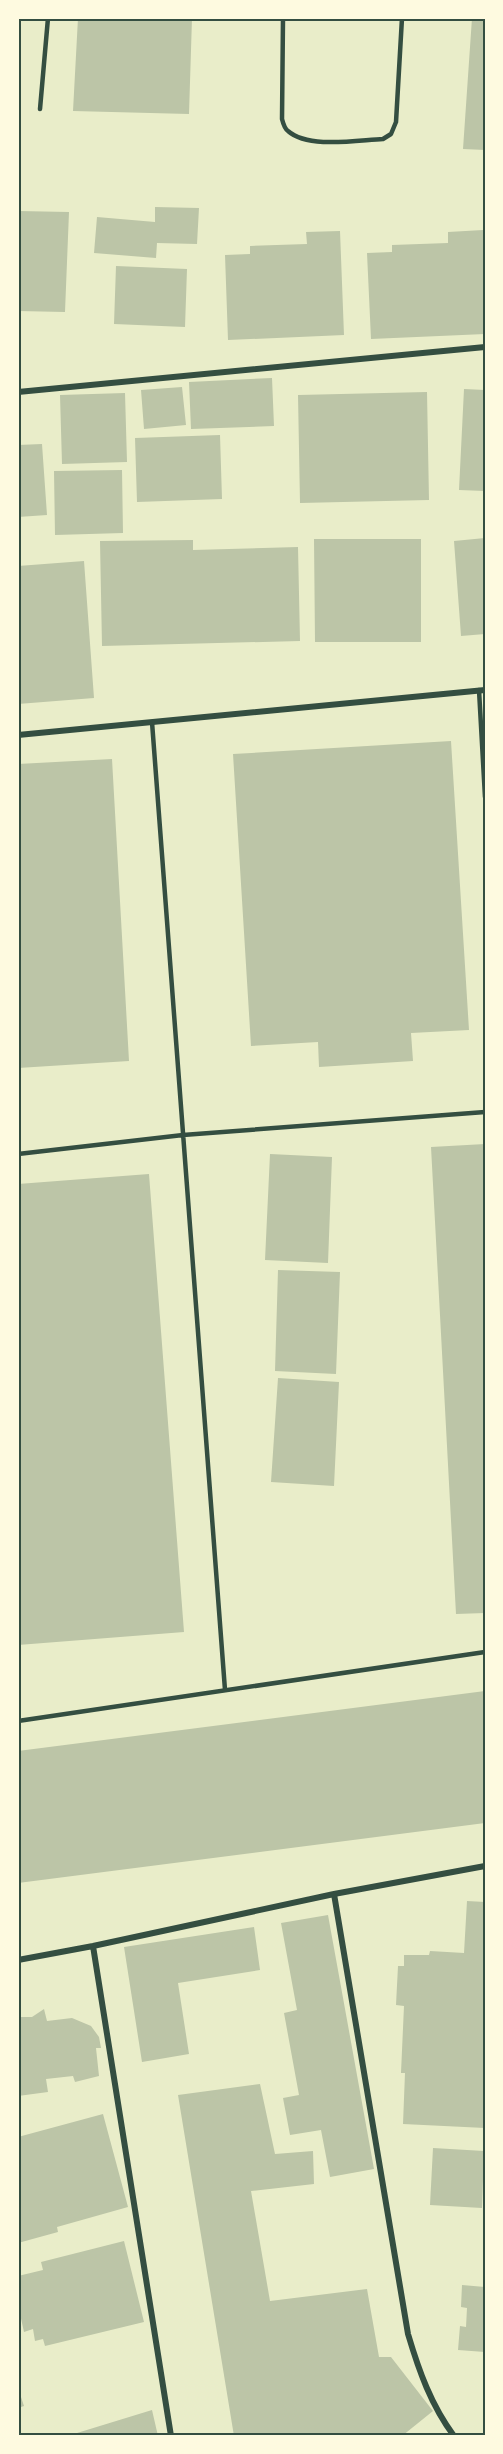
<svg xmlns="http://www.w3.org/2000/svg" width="503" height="2454" font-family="'Exo 2',sans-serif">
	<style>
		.building { fill: #bcc5a7 }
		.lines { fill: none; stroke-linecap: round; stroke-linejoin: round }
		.service { stroke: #344e41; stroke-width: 4.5 }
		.minor { stroke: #344e41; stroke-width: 6 }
		.neatline { fill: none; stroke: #344e41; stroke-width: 2 }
	</style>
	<rect width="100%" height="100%" fill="#e9edc9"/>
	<path class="building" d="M18 18H21L20 50H18Z
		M78 18H192L189 114 73 111Z
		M472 18H485V150L463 149Z
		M155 207 199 208 197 244 157 243 156 258 94 253 97 217 155 222Z
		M18 211 69 212 65 312 18 311Z
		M483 230 485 334 371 339 367 253 392 252V245L448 243V232Z
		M340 231 344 335 228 340 225 255 250 254V246L307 244 306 232Z
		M116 266 187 269 185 327 114 324Z
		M272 378 274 426 191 429 189 382Z
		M182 387 186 425 144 429 141 390Z
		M464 389 485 390V491L459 490Z
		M427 392 429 500 300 503 298 395Z
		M125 393 127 462 62 464 60 395Z
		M220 435 222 499 137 502 135 438Z
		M42 444 47 515 18 517V445Z
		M122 470 123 533 55 535 54 471Z
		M485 538V634L461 636 454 541Z
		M314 539H421V642H315Z
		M193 540V550L298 547 300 641 102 646 100 541Z
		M84 561 94 698 18 704V566Z
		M451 741 469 1030 411 1033 413 1061 319 1067 318 1042 251 1046 233 754Z
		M112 759 129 1061 18 1068V764Z
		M485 1144V1613L456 1614 431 1147Z
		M270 1154 332 1157 328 1263 265 1260Z
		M149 1174 184 1632 18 1645V1184Z
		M278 1270 340 1272 336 1374 275 1371Z
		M278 1378 339 1382 334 1486 271 1482Z
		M485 1691V1823L18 1883V1751Z
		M467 1901 485 1902V2128L403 2124 405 2073H401L404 2006 396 2005 398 1966H404V1955H429L430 1951 464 1953Z
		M328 1915 374 2169 330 2177 321 2130 290 2135 283 2098 299 2095 284 2013 297 2010 281 1923Z
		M254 1927 260 1970 178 1983 189 2054 142 2062 124 1947Z
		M44 2009 47 2021 72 2018 91 2026 99 2037 101 2048H96L99 2076 75 2082 73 2076 46 2079 48 2092 18 2096V2017H32Z
		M260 2084 275 2154 313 2151 314 2184 251 2191 270 2301 367 2289 379 2357H391L433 2411 402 2436H234L178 2095Z
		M103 2114 128 2207 57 2227 58 2232 18 2243V2137Z
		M433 2148 484 2151 482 2208 430 2205Z
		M124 2241 144 2322 45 2346 43 2339 35 2341 33 2329 24 2332 18 2305V2276L43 2270 41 2262Z
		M462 2285 485 2287V2352L458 2350 460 2326 466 2327 467 2308 461 2307Z
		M18 2388 24 2406 18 2408Z
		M152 2410 158 2436H78L77 2433Z"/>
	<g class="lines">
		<path class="service" d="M283 18 282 119C283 123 285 129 288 131 308 149 358 140 383 139L391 134 396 122 402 18
			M40 109 48 18
			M479 690 485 797
			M152 722 225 1690
			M18 1154 183 1135 485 1112
			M18 1721 485 1652"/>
		<path class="minor" d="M18 392 485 347
			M18 735 485 690
			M334 1894 408 2334C419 2371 431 2405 454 2436
			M93 1946 171 2436
			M18 1960 93 1946 334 1894 485 1866"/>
	</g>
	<rect width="503" height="2454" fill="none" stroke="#fefae0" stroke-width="39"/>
	<rect x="20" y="20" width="464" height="2414" class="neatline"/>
</svg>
